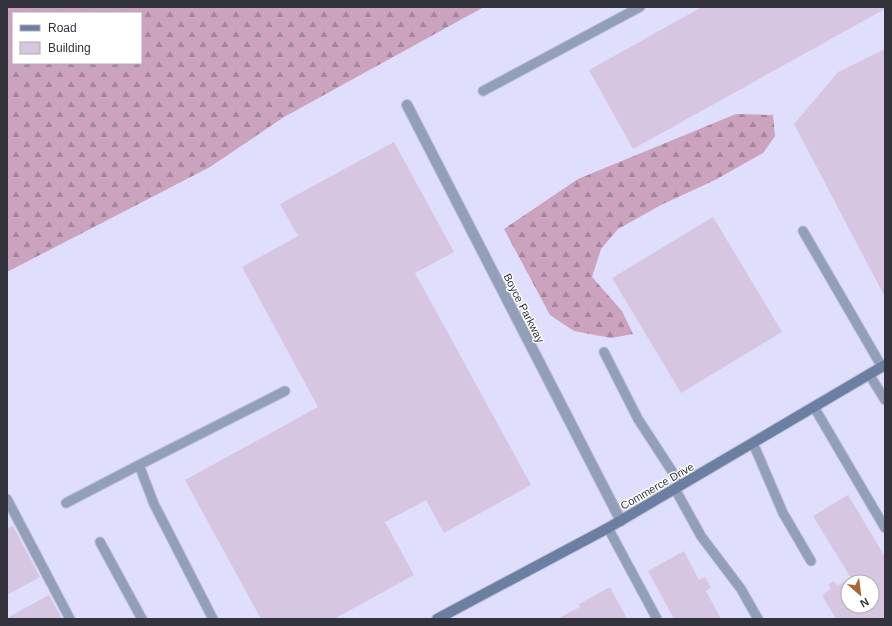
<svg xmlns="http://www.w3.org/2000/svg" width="892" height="626" font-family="Helvetica,sans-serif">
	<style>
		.forest { fill: url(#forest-firs); fill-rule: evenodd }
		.building { fill: #d7c6e1; fill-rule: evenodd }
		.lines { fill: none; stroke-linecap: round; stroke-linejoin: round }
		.lane-casing { stroke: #bdbcd6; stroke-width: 11 }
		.street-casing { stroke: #bdbcd6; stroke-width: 12 }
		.secondary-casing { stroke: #bdbcd6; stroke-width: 12 }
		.lane { stroke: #929fb8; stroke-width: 9 }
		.street { stroke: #929fb8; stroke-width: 10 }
		.secondary { stroke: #6b7fa2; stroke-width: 10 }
		.labels { text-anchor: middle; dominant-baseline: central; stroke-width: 3; stroke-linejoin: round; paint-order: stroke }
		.street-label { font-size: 11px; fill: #33333e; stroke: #fff }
	</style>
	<defs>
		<pattern id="forest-firs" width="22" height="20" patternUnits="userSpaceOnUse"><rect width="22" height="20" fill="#cba3be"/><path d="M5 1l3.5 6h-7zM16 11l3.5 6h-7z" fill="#a5859c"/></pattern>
	</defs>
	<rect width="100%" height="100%" fill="#dfdefc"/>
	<path class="forest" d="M7 7H484L284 117 210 167 7 272ZM13 13H141V63H13Z
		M736 114 773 115 775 136 763 153 715 180 661 205 618 229 601 249 592 277 622 311 633 334 611 338 574 331 550 315 504 229 578 179Z"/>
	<path class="building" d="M702 7H885V9L633 149 589 70Z
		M885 49V297L794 124 838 72Z
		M394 142 454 252 415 273 531 485 444 533 426 500 385 522 414 575 334 619H261L185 480 318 407 242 267 298 236 280 204Z
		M713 217 782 332 681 393 612 278Z
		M848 495 885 557V617L882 619H836L822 595 831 589 828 585 834 581 837 586 851 578 813 516ZM848 582H872V606H848Z
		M13 526 40 577 7 595V529Z
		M684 551 699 580 705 577 711 588 706 591 721 619H674L648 571Z
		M610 587 627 619H557L580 607 579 604Z
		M49 595 62 619H7V618Z"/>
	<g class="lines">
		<g class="lane-casing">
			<path id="lane" d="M483 91 640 7
				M803 231 882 367
				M604 352 638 419 681 485
				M869 374 885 400
				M814 407 885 528
				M753 443 783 513 811 561
				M139 465 285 391
				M675 489 701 536 741 589 758 619
				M7 499 70 619
				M66 503 139 465 154 504 213 619
				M608 528 657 619
				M100 542 142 619"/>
		</g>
		<g class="street-casing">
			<path id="street" d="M407 105 621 521"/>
		</g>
		<g class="secondary-casing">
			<path id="secondary" d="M437 619 608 528 885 365"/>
		</g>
		<use href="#lane" class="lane"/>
		<use href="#street" class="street"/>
		<use href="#secondary" class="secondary"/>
	</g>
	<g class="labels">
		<g class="street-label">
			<text transform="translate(524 308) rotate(63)">Boyce Parkway</text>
			<text transform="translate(657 486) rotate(-30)">Commerce Drive</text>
		</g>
	</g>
	<rect width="892" height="626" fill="none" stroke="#33333e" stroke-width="16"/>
	<rect x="12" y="12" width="130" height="52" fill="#ffffff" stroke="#adadb2"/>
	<rect x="20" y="25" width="20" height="6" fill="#6b7fa2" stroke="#adadb2"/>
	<text x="48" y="32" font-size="12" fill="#33333e">Road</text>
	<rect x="20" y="42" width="20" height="12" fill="#d7c6e1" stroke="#adadb2"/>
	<text x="48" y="52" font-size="12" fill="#33333e">Building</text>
	<g transform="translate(860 594) rotate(152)"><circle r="19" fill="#ffffff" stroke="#adadb2"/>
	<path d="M0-3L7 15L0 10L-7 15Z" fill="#a96733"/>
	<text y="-6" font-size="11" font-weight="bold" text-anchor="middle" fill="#33333e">N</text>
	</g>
</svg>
